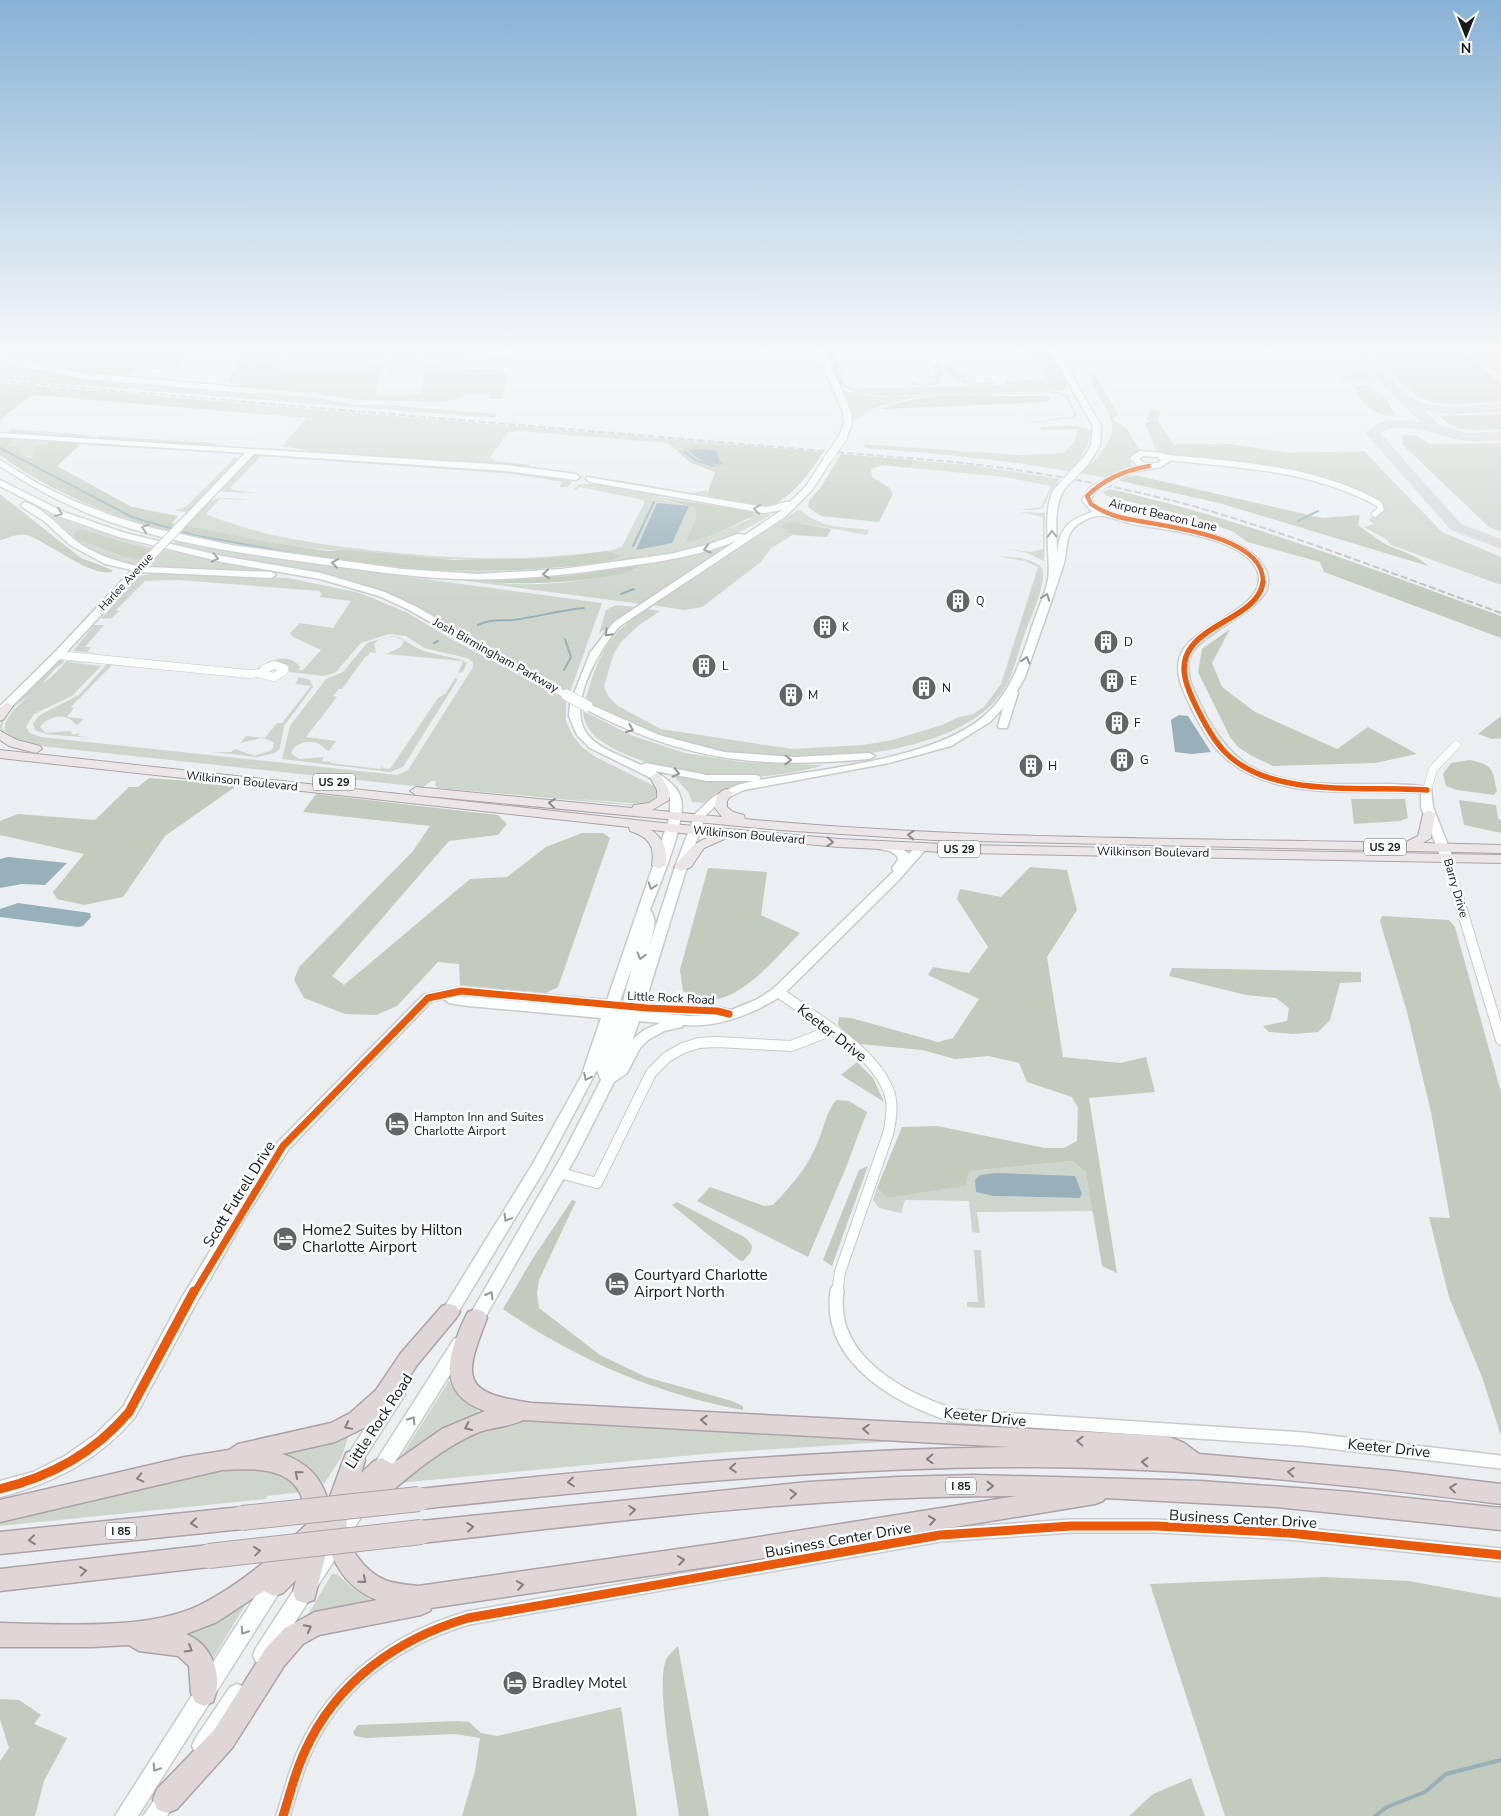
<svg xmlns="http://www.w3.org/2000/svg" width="1501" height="1816" font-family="'Nunito Sans',sans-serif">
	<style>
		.green { fill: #ced5cd; fill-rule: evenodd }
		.forest { fill: #c2cbbe }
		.water { fill: #98b0b9 }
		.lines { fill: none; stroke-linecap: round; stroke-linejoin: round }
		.stream-far1 { stroke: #98b0b9; stroke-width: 2 }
		.stream { stroke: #98b0b9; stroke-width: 4 }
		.taxiway { fill: #d6d8da; fill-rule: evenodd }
		.runway { fill: #d6d8da; fill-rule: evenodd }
		.street-far3-casing { stroke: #c8cacc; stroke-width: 8 }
		.street-far2-casing { stroke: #c8cacc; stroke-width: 9 }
		.street-far1-casing { stroke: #c8cacc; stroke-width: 12 }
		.street-casing { stroke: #c8cacc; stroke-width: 16 }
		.secondary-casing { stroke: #c8cacc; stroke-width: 3 }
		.primary-casing { stroke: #aba3a7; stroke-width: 2 }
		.highway-casing { stroke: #aba3a7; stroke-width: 3 }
		.street-far3 { stroke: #fcfdfd; stroke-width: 5.5 }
		.street-far2 { stroke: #fcfdfd; stroke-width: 8 }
		.street-far1 { stroke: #fcfdfd; stroke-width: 10 }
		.street { stroke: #fcfdfd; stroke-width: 13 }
		.secondary { fill: #fcfdfd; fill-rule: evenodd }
		.primary { fill: #eae6e7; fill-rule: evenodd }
		.highway { fill: #dfd6d8; fill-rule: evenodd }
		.rail { stroke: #c0c0c1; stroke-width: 2; stroke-dasharray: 7 3; stroke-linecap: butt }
		.secondary-bridge-far1-casing { stroke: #c8cacc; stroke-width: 10; stroke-linecap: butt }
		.secondary-bridge-casing { stroke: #c8cacc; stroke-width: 12; stroke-linecap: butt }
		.highway-bridge-casing { stroke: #aba3a7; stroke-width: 26; stroke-linecap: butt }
		.secondary-bridge-far1 { stroke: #fcfdfd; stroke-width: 8 }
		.secondary-bridge { stroke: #fcfdfd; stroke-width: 11 }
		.highway-bridge { stroke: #dfd6d8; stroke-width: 24 }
		.cycleway-far3-casing { stroke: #f9fbff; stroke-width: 6 }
		.cycleway-far2-casing { stroke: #f9fbff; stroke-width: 8 }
		.cycleway-far1-casing { stroke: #f9fbff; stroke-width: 10 }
		.cycleway-casing { stroke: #f9fbff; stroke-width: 12 }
		.cycleway-far3 { stroke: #e8590c; stroke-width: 4.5 }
		.cycleway-far2 { stroke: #e8590c; stroke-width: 5.5 }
		.cycleway-far1 { stroke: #e8590c; stroke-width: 7 }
		.cycleway { stroke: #e8590c; stroke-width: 9 }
		.oneway { stroke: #959798 }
		.oneway2 { stroke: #8c8a8c }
		.oneway3 { stroke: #858183 }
		.labels { text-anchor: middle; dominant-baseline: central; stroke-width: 5; stroke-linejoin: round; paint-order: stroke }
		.far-street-label { font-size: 11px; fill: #181a1c; stroke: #f9fbff }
		.far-poi-label { font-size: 11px; fill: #181a1c; stroke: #f9fbff; text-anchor: start }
		.shield { fill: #f9fbff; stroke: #5c5e60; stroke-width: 1 }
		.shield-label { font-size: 11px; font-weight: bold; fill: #181a1c }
		.street-label { font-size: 12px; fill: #181a1c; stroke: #f9fbff }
		.poi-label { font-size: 12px; fill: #181a1c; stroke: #f9fbff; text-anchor: start }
		.near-street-label { font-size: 15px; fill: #181a1c; stroke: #f9fbff }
		.near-poi-label { font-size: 15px; fill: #181a1c; stroke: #f9fbff; text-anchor: start }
	</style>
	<rect width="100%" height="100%" fill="#eceff2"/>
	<g class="green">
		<polygon points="0,347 190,347 177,366 178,368 139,370 124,377 72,373 28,361 0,357"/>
		<path d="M 246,347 L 272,347 C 266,362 255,359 240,359 Z"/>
		<polygon points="294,347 389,347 386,356 366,362 304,364 294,363 287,359"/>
		<polygon points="425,347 479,347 477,354 457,359 437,359 424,355"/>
		<polygon points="824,347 833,347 844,384 857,389 999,385 1006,384 1006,381 1046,379 1036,359 1032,359 1035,357 1031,356 1034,356 1030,347 1042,347 1050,354 1067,385 1064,390 1055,391 880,396 856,393 841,386"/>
		<path d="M 1367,347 L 1460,347 L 1501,384 L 1501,401 C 1481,402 1441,408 1424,399 C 1402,388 1384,364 1367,347 Z"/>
		<polygon points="0,360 84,378 310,397 359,405 387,405 498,414 494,418 0,379"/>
		<polygon points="238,363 265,363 280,369 295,371 381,369 375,395 420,394 425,370 502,369 501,372 507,372 503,399 489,399 490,394 469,394 452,400 432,402 357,400 311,393 128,379 132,377 239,387 243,383 228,381"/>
		<path d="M 952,363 L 959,375 L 988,377 L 972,376 L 964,379 C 974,389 987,379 997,382 C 977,391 952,384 945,364 Z"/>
		<polygon points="932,364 940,364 944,374 940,379 940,384 923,386 909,384 912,382 925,385 934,382 934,379 925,377 908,378 936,376"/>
		<path d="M 1093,373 L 1118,414 L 1113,419 L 1128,430 L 1139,450 L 1131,457 L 1131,465 L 1111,476 L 1116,480 C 1033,463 951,454 866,448 L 862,444 L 1018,455 L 1064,453 L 1075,441 L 1078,429 L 1042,430 L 1041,427 C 1054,427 1082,422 1091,432 L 1087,447 L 1079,461 L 1091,464 C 1126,427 1112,420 1090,381 L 1094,381 L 1089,374 Z"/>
		<path d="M 1367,385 L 1387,400 L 1395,415 C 1377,418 1358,403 1355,386 Z"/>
		<polygon points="843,391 877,397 1057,392 1068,396 1077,415 1072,418 1012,425 1073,416 1074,413 1065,397 1057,393 916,397 877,407 853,421 851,408"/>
		<polygon points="227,402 742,445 693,444 677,451 668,443 520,431 508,432 490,458 496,461 531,465 529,468 334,455 282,446 307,418 223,411"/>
		<polygon points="1150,409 1161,411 1157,420 1174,445 1229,444 1290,453 1364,451 1442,532 1501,557 1501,585 1391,545 1386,539 1364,527 1374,524 1368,519 1383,513 1384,506 1377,500 1331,481 1290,469 1247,462 1176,458 1160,454 1156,450 1145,423 1150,421 1147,420"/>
		<path d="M 1501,414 L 1501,429 C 1480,429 1454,435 1440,416 Z"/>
		<polygon points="11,429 88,435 89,436 85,438 6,433"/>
		<polygon points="1402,435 1415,435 1431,445 1501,443 1501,532 1489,527 1407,449 1403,445"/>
		<polygon points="99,436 215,443 216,444 211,447 96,439"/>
		<path d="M 15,437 L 82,442 L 80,445 C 67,438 50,443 36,447 L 33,457 L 23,455 L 20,450 L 8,446 Z"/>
		<polygon points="91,442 243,453 243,454 88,445"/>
		<polygon points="254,454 502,468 562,477 572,482 568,487 559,487 562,482 513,474 261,456 230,488 234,490 257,493 226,492 218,490"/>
		<polygon points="235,457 238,460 189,512 174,511 187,506"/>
		<polygon points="913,460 978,466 1060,479 1050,492 1043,508 1034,510 1020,510 1041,507 1051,486 1004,477 911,468"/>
		<polygon points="611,479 693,493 707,490 707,495 715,499 624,485"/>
		<path d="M 580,484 L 599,484 L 770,515 C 725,545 676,553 623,561 C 579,567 535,573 491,573 C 437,574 383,567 329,559 C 275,551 221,543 168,531 L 170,529 C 232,543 294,553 357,561 C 444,572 536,579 622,557 L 619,554 L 602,552 L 551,558 L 484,560 L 409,558 L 289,546 L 185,526 C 214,498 205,495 250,500 L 220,499 L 206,514 C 257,535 306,542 361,549 C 430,557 497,562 566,555 C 583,554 607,554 622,546 L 644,504 L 644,500 L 579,487 L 576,490 L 573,489 ZM 657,496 L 745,510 L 750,519 L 715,534 L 686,540 L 696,519 L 695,508 L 663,500 Z"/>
		<path d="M 798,510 L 801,510 C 819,528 845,527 869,530 L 867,535 L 801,523 L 789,523 L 788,533 L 793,535 L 771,548 L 761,562 L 702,607 L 684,610 L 652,605 Z"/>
		<polygon points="1020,512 1045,513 1044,561 1025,552 998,548 1031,552 1043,549 1043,517"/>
		<polygon points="49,514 87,528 152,548 151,550 82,529 77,539 121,556 141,560 134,566 101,556 80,545 45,515"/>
		<polygon points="178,540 327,566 602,603 570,692 415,605 372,587 327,575 171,545"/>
		<path d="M 720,548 L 722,549 C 699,571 667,587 641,604 L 452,579 C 542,578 633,571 720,548 ZM 631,566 L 637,569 C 600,581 526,589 489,581 L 568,576 Z"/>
		<polygon points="163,550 289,573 153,567 151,560"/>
		<path d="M 996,556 C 1010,557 1032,557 1042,568 C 1048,582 1029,621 1024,636 C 1015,660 1013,682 995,701 C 940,762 782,767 707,750 C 673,743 612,722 585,701 C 599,655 605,636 647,609 L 660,611 L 638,626 L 621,642 L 614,653 L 604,686 L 608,696 L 618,706 L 661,729 L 792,749 L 863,745 L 892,740 L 942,725 L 959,717 L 973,714 L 984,707 L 1001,684 L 1038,567 L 1025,561 Z"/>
		<path d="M 159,572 L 288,578 L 360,593 L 408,613 L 451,639 L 566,700 L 566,721 L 573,736 L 581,746 L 594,756 L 658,788 L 657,801 L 642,804 L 566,798 L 638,805 L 654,803 L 636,806 L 438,788 L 435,786 L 436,781 L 431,781 L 423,787 L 49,747 L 19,743 L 17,740 L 423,784 L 25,741 L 14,738 L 5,731 C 0,710 56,679 66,661 L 95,663 L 97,663 L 67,662 L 101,666 L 72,696 L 34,714 L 26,727 L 30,733 L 41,737 L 397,775 L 408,770 L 473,667 L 473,662 L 467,658 L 424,648 L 406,636 L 389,634 L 361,643 L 335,673 L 323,676 L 289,672 L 289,666 L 277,663 L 257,669 C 267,661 288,651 300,667 L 299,670 L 303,670 L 321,650 L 293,637 L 290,633 L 300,623 L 333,628 L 351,601 L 319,597 L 322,594 L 319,591 L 178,580 L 145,581 L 116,610 L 119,611 L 112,618 L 101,619 L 139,576 Z"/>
		<polygon points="616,605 635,607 599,634 606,610"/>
		<polygon points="94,625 104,625 85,647 91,647 87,652 116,656 73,651"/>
		<path d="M 390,636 C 394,636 398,637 401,638 C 422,654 438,654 462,660 L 467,663 L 463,672 L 458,673 L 463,661 L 386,654 L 401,647 L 404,641 C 395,634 381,635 374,644 L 376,653 L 370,652 L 368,656 L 371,657 L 366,656 L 342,689 L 339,689 L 333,696 L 337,697 L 306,737 L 336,741 L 329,751 C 324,749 323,746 319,744 C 310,739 294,743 291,753 L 299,759 L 324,757 L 322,761 L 329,762 L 331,760 L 330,763 L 380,769 L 383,765 L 382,768 L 390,769 L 438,698 L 446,693 L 455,678 L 458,679 L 403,767 L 390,772 L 282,759 L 290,726 L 326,679 L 343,672 L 367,643 Z"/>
		<path d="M 61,660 L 64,661 L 62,664 C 53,669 47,679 40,687 C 27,699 5,708 2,728 L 6,734 L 3,734 L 0,727 C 2,715 49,669 61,660 Z"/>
		<path d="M 107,664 L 142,668 L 112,665 L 71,707 L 74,708 L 67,717 L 84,719 L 77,725 C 72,723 73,719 67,718 C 58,714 45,719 40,727 L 46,733 L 69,731 L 72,732 L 71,735 L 80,733 L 78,736 L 91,738 L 46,734 L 35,730 L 33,723 L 40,715 L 79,695 Z"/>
		<polygon points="299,677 310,680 313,687 284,726 280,748 275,753 257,757 213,752 231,752 235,749 255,756 272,750 274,743 269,740 261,738 240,743 246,736 265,738 277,723 282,723 311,686 295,684"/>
		<path d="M 583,711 L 633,736 L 685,753 L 742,762 L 823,765 C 798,774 744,780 718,777 C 683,773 583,755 583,711 Z"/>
		<polygon points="673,775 742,782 715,795 704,803 692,802 689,793"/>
		<path d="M 1073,1161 L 1086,1173 L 1093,1211 L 977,1212 L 980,1233 L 972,1232 L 969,1201 L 905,1200 L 901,1213 L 879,1208 L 873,1200 L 877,1188 L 888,1198 L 964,1186 L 968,1171 ZM 976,1192 L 1082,1194 L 1080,1198 L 993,1196 Z"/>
		<polygon points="974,1250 981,1250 985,1308 967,1307 967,1302 978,1302"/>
		<polygon points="449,1381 457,1395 477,1410 479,1415 404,1458 403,1454"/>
		<polygon points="535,1419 886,1438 884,1442 715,1453 398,1483 452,1441 503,1421"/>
		<path d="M 349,1434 L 342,1456 L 324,1484 C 312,1467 299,1458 279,1453 Z"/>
		<path d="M 232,1468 C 263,1470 281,1467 302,1492 L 267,1496 L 266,1499 L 0,1526 L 0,1517 Z"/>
		<polygon points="332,1574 337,1574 352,1588 371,1600 370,1605 307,1616"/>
		<polygon points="247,1602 214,1657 199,1641 180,1634"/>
	</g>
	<g class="forest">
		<polygon points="0,383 227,402 223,411 37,395 29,397 0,420"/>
		<path d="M 1008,396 L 1051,396 L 1048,402 L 882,409 C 920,392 967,397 1008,396 Z"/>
		<path d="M 0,437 L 15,437 L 9,446 L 17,447 C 22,452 25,460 33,457 L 36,447 C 50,442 64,439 79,443 L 80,445 L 57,466 L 132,507 L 178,516 L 172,523 L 274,543 L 327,551 L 346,550 L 454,560 L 551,558 L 606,551 L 624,556 C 600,565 574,566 549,568 C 424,579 292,556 170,529 L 168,531 C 108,515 50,492 0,455 Z"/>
		<path d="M 693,444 L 742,445 L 823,452 C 813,469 791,499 772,505 C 758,510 720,501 707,495 L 715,472 L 691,463 L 677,451 Z"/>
		<polygon points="841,454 913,460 911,468 883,465 871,469 872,477 890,488 893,494 879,522 821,516 808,507 809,501 821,487"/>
		<path d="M 1135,475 L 1322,518 L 1360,515 L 1358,525 C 1367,532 1377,539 1387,545 C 1402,552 1416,554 1428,566 L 1219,503 L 1116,480 Z"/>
		<path d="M 1109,489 C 1244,519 1372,569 1501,616 L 1501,638 L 1324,572 L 1320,562 L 1247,542 L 1234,532 L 1192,517 L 1107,496 L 1103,492 Z"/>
		<path d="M 0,494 L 81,558 L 110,569 L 113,570 L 111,572 C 91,577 46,541 27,535 C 19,533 8,538 0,540 Z"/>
		<polygon points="656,497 745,510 753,513 753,516 715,534 689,542 686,540 696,519 695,508"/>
		<polygon points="794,522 831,529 827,537 793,535 788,533 787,529 781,528 784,524"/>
		<polygon points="82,529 151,550 141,560 121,556 77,539 74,534 76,531"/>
		<path d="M 631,566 L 638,567 C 623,581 509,587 488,581 L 568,576 Z"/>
		<polygon points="1230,629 1212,663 1222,687 1255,712 1337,749 1368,727 1417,754 1375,763 1273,766 1252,756 1238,747 1230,737 1198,672 1202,649"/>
		<polygon points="1501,716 1501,738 1492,739 1478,734"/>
		<path d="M 1470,760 C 1494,765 1492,769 1497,791 L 1494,795 L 1457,790 L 1446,786 L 1443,774 L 1451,763 Z"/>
		<polygon points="149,778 230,784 235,787 165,836 123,897 84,905 57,899 53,892 84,854 0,835 0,821 18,814 95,820 129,787 138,787"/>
		<polygon points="316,794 498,815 507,824 498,835 449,841 332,976 344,985 470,879 507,877 546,847 582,833 603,833 610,838 558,987 546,993 460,985 459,964 438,962 397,1006 376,1015 345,1014 304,998 294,980 299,967 413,851 430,826 303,812"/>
		<polygon points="1351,799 1405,799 1408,818 1400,821 1354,824"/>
		<polygon points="1459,800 1496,805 1498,819 1501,820 1501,833 1464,825"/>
		<polygon points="1030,867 1067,870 1077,910 1047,957 1063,1057 1120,1063 1146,1057 1155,1092 1089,1098 1117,1273 1102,1266 1086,1173 1073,1161 969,1171 965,1186 888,1198 877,1188 902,1127 937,1126 1045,1148 1064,1148 1077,1141 1078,1108 1072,1097 1027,1082 1019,1063 988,1056 955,1059 922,1050 860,1044 838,1025 839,1017 851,1018 938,1042 953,1038 979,999 928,975 933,967 969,973 988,947 957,899 960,889 1001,897"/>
		<path d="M 708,868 L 767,872 L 761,915 L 800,933 C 776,957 739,1006 700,1000 C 695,999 688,994 683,991 L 680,970 Z"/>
		<polygon points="1382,916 1449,920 1455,927 1501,1092 1501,1436 1482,1377 1449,1297 1429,1217 1450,1218 1431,1112 1407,1012 1380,921"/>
		<polygon points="1172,968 1361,972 1361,982 1340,983 1330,1020 1318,1032 1293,1034 1269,1032 1263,1026 1287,1021 1289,1008 1276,998 1246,995 1169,976"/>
		<polygon points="857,1062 873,1078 884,1102 841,1075"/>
		<path d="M 836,1100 L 849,1101 L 867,1112 L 845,1170 L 808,1257 L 697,1201 L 710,1187 L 765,1206 L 773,1205 C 792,1185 809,1166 819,1139 C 825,1124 826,1113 836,1100 Z"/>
		<polygon points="868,1166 832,1266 823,1260 859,1170"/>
		<path d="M 572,1200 L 576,1201 L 539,1280 L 537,1294 L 539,1308 L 600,1355 L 646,1377 L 732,1401 L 743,1406 L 743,1410 C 657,1394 575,1359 503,1309 L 533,1258 Z"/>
		<polygon points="677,1202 746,1238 752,1246 751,1252 743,1261 739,1260 672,1205"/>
		<polygon points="1324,1577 1409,1581 1501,1598 1501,1816 1225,1816 1150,1584"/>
		<path d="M 678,1646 L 709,1816 L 679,1816 C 675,1784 655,1686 666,1660 C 668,1655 674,1650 678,1646 Z"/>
		<polygon points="0,1699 19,1700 41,1715 34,1724 67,1738 44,1781 35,1816 0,1816 0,1761 9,1748 0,1719"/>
		<polygon points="621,1707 637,1816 462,1816 475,1771 480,1738 455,1734 366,1738 355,1736 353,1732 358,1725 457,1721 469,1722 481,1733 497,1736"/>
		<polygon points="1191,1778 1205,1816 1129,1816 1153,1794"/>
	</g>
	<g class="water">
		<path d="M 698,449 L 717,451 L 718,458 L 724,464 C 713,467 695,459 689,450 Z"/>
		<polygon points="657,503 689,506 672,543 636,550"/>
		<polygon points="1179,715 1188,716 1211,752 1192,754 1175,752 1171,720"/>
		<polygon points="8,857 67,863 45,885 22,884 0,888 0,859"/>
		<polygon points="18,903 90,913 91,917 83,926 78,927 0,917 0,909"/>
		<polygon points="996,1173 1075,1176 1082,1194 1080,1198 993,1196 976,1192 975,1180 980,1175"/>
	</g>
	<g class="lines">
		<g class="stream-far1">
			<polyline points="49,351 74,347"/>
			<polyline points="0,448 132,517 193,535 297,554"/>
			<polyline points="685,452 695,460 714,466"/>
			<polyline points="1298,521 1318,511"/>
			<polyline points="633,546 654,502"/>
			<polyline points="621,594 634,589"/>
			<path d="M 478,625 C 490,619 500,621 513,620 C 537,617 560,610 584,608"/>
			<polyline points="434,643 438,641"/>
			<polyline points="564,670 571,657 565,639"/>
		</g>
		<polyline class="stream" points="1375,1816 1387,1807 1425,1792 1446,1774 1501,1760"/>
		<g class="taxiway">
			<path d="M 274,347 L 286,347 L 283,360 C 299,369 367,366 386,360 C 396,357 402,346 412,348 L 414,359 L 419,361 L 523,359 L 529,363 L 523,367 L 417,369 L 403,362 C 371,376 317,377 284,370 C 279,369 274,365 270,364 C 259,362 240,370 233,361 L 239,357 L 270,356 Z"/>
			<path d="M 1313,347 L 1340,347 C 1334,353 1318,353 1313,347 Z"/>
			<path d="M 1348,347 L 1361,347 C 1374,360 1399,390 1413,398 C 1438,412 1474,405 1501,404 L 1501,412 L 1453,414 L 1425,411 L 1440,426 L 1467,433 L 1501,432 L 1501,440 C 1490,440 1477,443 1465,441 C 1443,437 1401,419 1380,433 L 1461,524 L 1501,539 L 1501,549 L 1451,530 L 1368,436 L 1366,433 C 1378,417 1402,420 1420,422 L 1376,377 L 1368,380 L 1342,380 L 1341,377 L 1342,374 L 1369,371 Z"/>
		</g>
		<g class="runway">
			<polygon points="393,347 425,347 419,369 415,376 403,379 391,376 387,369"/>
			<polygon points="1466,347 1501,347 1501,373 1489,370"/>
		</g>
		<defs>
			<g id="street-far3">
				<polyline points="0,359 85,376 255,391"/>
				<path d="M 1164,457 C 1238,465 1313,467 1379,504 L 1381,509 L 1375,514"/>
			</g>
			<g id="street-far2">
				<polyline points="58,655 249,674 261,673"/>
				<polygon points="274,665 284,668 284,671 274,677 262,674 264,669"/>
				<polyline points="1427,790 1433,769 1456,745"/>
				<polyline points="1447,858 1457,891"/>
			</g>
			<g id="street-far1">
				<polyline points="1456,890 1501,1040"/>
				<path d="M 778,992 C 813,1017 874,1050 889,1092 C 894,1105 891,1121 888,1134 L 840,1272 L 837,1293"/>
				<polyline points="560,1173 597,1183 651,1073 667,1057 683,1048 699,1043 716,1042 791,1046 830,1031"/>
			</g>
			<g id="street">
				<path d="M 837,1291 C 827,1360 901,1399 955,1416 L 1303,1439 L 1501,1462"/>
				<path d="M 283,1816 C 290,1794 295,1772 305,1751 C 336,1682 397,1639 468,1618 L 940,1535 L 1071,1526 L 1156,1526 L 1289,1533 L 1501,1555"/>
			</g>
			<g id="secondary">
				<polygon points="815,347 823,347 851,412 852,424 846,439 839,437 844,424 843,412"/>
				<polygon points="1048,347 1056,347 1101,426 1100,446 1088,464 1081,462 1091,446 1093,426"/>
				<polygon points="0,433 506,465 576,474 580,477 576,480 506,471 254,454 184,527 181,528 177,525 178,523 245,453 0,437"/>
				<path d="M 1139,451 L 1163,453 L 1170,461 L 1161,467 L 1133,472 L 1119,479 L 1113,479 L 1113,475 L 1127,468 L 1138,466 L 1130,458 ZM 1143,456 L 1158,457 L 1161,461 C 1153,465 1145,465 1139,459 Z"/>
				<path d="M 825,457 L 832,459 L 812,490 L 786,516 L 620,626 C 600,648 568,702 585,731 C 596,749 623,756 641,765 L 646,763 L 707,775 L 755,775 L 759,776 L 761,778 L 759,780 C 823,769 933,759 983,717 C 1014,691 1022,655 1035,618 C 1039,606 1046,592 1048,579 C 1052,557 1037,492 1063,482 L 1067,485 C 1052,505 1057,529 1057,553 C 1061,526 1067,521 1092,512 L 1082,500 L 1089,489 L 1092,488 L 1096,491 L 1090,500 C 1110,530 1219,517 1258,559 C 1301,606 1197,625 1189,660 C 1185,677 1196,695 1203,710 C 1214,732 1227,751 1248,765 C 1289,789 1344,784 1390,784 C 1403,785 1418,784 1431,788 L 1433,807 L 1453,858 L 1447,862 L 1441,858 L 1421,807 L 1421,793 C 1357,788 1272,804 1221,754 C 1208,741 1199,723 1191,707 C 1182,689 1172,669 1183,650 C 1198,624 1272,606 1257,570 C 1242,536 1164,530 1132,524 C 1124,522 1104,514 1097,516 C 1089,517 1078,523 1073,529 C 1065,538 1067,553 1064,563 C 1052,601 1038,639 1025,677 L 1017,691 L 1018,693 L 1007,728 L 999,728 L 998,726 L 1003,708 L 990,722 L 951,746 L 889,763 L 744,790 L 721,801 L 706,815 L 687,867 L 645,1003 L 717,1007 L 731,1010 L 756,1000 L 773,989 L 894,871 L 892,868 L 898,860 L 897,856 L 890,851 L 879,849 L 877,846 L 879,843 L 898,845 L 909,854 L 917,845 L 921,844 L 927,848 L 897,882 L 783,995 C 753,1014 719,1028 683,1025 L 682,1027 L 664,1031 L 648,1040 L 640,1048 L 627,1073 L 614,1082 L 577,1155 L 478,1330 L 472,1332 L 466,1330 L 464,1325 L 563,1154 L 601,1080 L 597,1070 L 543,1172 L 451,1324 L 445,1326 L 439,1324 L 437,1319 L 532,1165 L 581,1077 L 601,1018 L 468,1006 L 449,1003 L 444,999 L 432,1001 L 288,1150 L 243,1221 L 193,1309 L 135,1417 C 99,1460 54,1483 0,1497 L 0,1481 L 33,1472 L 65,1456 L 96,1434 L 123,1407 L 181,1299 L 233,1213 L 278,1142 L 423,995 L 461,987 L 607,1000 L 670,816 L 670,798 L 662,786 L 647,776 L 590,748 L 577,735 L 569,716 L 570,704 L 590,653 L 614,622 L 736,541 C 699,556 659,562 621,567 C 567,575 512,581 457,579 C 404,577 351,568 298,561 C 233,552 166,542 105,520 C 67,506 33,488 0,466 L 0,460 L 37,483 L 74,501 L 113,516 L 152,528 L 231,545 L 402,569 L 478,574 L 562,569 L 670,554 L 710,544 L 738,534 L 745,535 L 782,510 L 764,513 L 590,482 L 586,479 L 587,477 L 764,507 C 773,507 783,501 790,502 L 806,486 ZM 655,771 L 707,781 L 753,781 L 737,785 L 713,797 L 695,814 L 675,867 L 649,947 C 652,935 659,921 650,910 C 659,886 687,821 681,799 C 678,786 665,778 655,771 ZM 632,967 L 623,1001 L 620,1001 ZM 461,995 L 604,1009 L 458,996 ZM 642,1012 L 647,1012 L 717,1015 L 688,1016 ZM 639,1021 L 660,1023 L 644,1030 L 633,1039 Z"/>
				<polygon points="0,480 64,512 125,533 222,556 321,573 385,592 415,606 572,695 567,698 563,697 409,610 379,596 320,579 222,562 119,537 58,516 0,486"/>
				<path d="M 25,502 C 45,509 59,527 75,540 C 93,554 115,561 137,566 L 151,553 L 156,556 L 146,567 L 271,572 L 276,575 L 271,578 L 141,572 L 62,657 L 4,714 L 0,715 L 0,706 L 54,653 L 132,570 L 105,564 L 70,545 L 44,521 L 22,507 L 21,505 Z"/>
				<path d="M 587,703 L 659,735 L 724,752 L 794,757 L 869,753 L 875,756 L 869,759 C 757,769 684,761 583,708 L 582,706 Z"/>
				<polygon points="460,1337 466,1339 468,1344 466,1349 383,1481 377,1483 371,1481 368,1475 371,1469 454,1339"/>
				<polygon points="396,1387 402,1389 405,1394 402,1399 356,1471 350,1474 344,1471 341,1466 344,1461 390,1389"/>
				<polygon points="359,1497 365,1499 368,1505 365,1511 270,1662 263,1664 256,1662 253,1655 256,1648 353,1499"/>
				<polygon points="277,1570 284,1573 286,1579 284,1585 138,1816 115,1816 270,1573"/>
				<polygon points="237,1684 244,1687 247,1694 244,1701 209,1753 202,1756 195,1753 192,1746 195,1739 230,1687"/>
				<polygon points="169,1786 176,1789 179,1796 167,1816 143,1816 162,1789"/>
			</g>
			<g id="primary">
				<polygon points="7,702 13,706 4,719 0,721 0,708"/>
				<polygon points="0,731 17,740 40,746 42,749 36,753 9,746 0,740"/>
				<path d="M 0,750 L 672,824 L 839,839 L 965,845 L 1501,855 L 1501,863 L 965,853 L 839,847 L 729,837 L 704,848 L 691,867 L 681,871 L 674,867 C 688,851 692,843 712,836 L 651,830 C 664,838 667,850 666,865 L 659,869 L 652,865 C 655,846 649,837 630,831 L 629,827 L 0,758 Z"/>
				<path d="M 656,773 L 660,774 L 669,790 L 669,800 L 652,810 L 722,817 L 715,808 C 715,799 718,791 727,789 L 733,793 L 727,801 L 727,807 L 733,812 L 744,815 L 745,819 C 963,840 1184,838 1404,843 L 1418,836 L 1423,814 L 1429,810 L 1435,814 L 1431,838 L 1423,843 L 1501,845 L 1501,853 L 934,840 L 779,830 L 416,795 L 410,791 L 416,787 L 632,808 L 634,805 L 649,803 L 657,798 L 657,790 L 650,777 Z"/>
			</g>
			<g id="highway">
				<path d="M 449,1304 L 456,1306 L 460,1312 L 456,1318 L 417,1365 L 392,1404 L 366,1427 L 335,1442 L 282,1454 C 306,1462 322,1477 328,1502 L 346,1453 L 354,1450 L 362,1453 L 365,1460 L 361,1473 L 374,1461 L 382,1458 L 392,1464 L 442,1429 L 485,1411 C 433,1393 449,1350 468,1312 L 476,1309 L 484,1312 L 487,1318 C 463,1379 461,1393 532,1403 L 1167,1436 L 1184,1443 L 1199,1454 L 1393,1471 L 1501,1484 L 1501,1504 C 1348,1484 1183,1467 1028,1467 C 824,1467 621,1488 419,1509 L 411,1506 L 407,1499 L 411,1492 L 419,1489 C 615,1468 812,1450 1009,1447 L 523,1420 C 509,1427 493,1427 479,1432 C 436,1450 401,1484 366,1513 L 358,1516 L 351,1514 L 347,1518 C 343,1544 363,1571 387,1581 C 397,1584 408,1585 418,1586 L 721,1543 L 1017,1496 C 817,1495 619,1521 421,1543 L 413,1540 L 409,1532 L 413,1524 L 421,1521 L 808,1482 L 898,1477 L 974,1475 L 1200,1481 L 1351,1492 L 1501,1508 L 1501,1530 L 1276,1507 L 1105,1498 L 1103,1501 L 1095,1504 L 721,1565 L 431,1608 L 430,1611 L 421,1615 L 319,1635 L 303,1644 L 284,1666 L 232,1748 L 177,1809 L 167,1813 L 157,1809 L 153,1799 L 157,1789 L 214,1730 L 266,1648 L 285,1628 L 315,1612 L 377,1600 C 351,1590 338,1572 328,1546 L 314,1600 L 305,1603 L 296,1600 L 293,1592 L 296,1580 L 283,1593 L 274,1596 L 264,1591 L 217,1622 L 186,1634 C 212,1645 224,1675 213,1702 L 204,1706 L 195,1702 L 191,1693 L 189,1666 L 178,1656 L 139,1651 L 129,1645 L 91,1647 L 0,1647 L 0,1623 C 58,1624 147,1631 200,1605 C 240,1585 274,1555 306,1525 C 307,1469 268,1467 222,1470 L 0,1522 L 0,1500 L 185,1457 L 229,1450 L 238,1444 L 331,1423 L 350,1413 L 376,1390 L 401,1353 L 442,1306 Z"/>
				<polygon points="242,1507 250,1510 254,1518 250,1526 242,1529 0,1554 0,1532"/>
				<polygon points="209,1545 218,1548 221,1556 218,1564 209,1567 0,1591 0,1569"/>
			</g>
		</defs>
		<use href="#street-far3" class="street-far3-casing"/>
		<use href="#street-far2" class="street-far2-casing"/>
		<use href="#street-far1" class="street-far1-casing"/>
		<use href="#street" class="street-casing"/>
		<use href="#secondary" class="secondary-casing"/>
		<use href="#primary" class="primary-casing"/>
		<use href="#highway" class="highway-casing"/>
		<use href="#street-far3" class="street-far3"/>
		<use href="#street-far2" class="street-far2"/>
		<use href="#street-far1" class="street-far1"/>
		<use href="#street" class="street"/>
		<use href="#secondary" class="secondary"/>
		<use href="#primary" class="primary"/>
		<use href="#highway" class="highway"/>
		<path class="rail" d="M 0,381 L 954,462 C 1035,471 1114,485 1193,506 C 1297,536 1399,576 1501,613"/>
		<defs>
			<g id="secondary-bridge-far1">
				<polyline points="828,459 843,437"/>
				<polyline points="1063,485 1085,462"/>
				<polyline points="1092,491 1116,477"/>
				<polyline points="151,556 181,525"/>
			</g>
			<polyline id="secondary-bridge" points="567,695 587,706"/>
			<g id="highway-bridge">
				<polyline points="242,1518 419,1499"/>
				<polyline points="209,1556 421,1532"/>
			</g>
		</defs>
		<use href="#secondary-bridge-far1" class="secondary-bridge-far1-casing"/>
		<use href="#secondary-bridge" class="secondary-bridge-casing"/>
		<use href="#highway-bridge" class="highway-bridge-casing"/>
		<use href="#secondary-bridge-far1" class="secondary-bridge-far1"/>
		<use href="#secondary-bridge" class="secondary-bridge"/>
		<use href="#highway-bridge" class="highway-bridge"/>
		<defs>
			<path id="cycleway-far3" d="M 1149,466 C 1126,470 1104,479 1087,496 L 1091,504 C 1100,510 1108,514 1119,517 C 1153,526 1266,532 1263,583"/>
			<path id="cycleway-far2" d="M 1263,582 C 1259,613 1210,622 1192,646 C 1178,664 1185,683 1194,702 C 1202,719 1211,737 1224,751 C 1270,800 1365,785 1427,790"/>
			<polyline id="cycleway-far1" points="194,1293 283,1146 428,998 461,991 647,1008 717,1011 729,1014"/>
			<g id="cycleway">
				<path d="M 0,1489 C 52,1476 94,1453 129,1412 L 194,1291"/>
				<path d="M 283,1816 C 290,1794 295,1772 305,1751 C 336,1682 397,1639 468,1618 L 940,1535 L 1071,1526 L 1156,1526 L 1289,1533 L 1501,1555"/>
			</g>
		</defs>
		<use href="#cycleway-far3" class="cycleway-far3-casing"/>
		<use href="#cycleway-far2" class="cycleway-far2-casing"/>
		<use href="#cycleway-far1" class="cycleway-far1-casing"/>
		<use href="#cycleway" class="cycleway-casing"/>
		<use href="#cycleway-far3" class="cycleway-far3"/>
		<use href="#cycleway-far2" class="cycleway-far2"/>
		<use href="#cycleway-far1" class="cycleway-far1"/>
		<use href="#cycleway" class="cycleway"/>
	</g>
	<defs><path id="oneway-chevron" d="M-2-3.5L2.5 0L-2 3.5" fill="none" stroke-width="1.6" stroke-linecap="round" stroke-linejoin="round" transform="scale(1.25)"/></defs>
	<g class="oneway">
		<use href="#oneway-chevron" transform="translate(757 509) rotate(-172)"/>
		<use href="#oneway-chevron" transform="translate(59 513) rotate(23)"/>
		<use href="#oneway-chevron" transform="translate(145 528) rotate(-164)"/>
		<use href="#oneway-chevron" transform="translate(1052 534) rotate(-91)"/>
		<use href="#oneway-chevron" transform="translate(707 549) rotate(164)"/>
		<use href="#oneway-chevron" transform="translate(215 558) rotate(12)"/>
		<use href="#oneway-chevron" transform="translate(335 563) rotate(-172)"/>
		<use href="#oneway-chevron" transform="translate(546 574) rotate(175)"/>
		<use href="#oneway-chevron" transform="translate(1046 597) rotate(-71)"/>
		<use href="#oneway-chevron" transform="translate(608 633) rotate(133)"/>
		<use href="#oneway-chevron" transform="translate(1026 660) rotate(-73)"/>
		<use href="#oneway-chevron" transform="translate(630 729) rotate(24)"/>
		<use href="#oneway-chevron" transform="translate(788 760) rotate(1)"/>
		<use href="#oneway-chevron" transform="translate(676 773) rotate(12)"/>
		<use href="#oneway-chevron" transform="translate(652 886) rotate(108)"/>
		<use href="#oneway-chevron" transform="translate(641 956) rotate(105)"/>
		<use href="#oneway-chevron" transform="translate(587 1077) rotate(116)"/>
		<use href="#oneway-chevron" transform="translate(507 1218) rotate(121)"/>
		<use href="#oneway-chevron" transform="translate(490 1295) rotate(-60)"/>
		<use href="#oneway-chevron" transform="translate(412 1420) rotate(-58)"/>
		<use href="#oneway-chevron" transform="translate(244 1631) rotate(123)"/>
		<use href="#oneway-chevron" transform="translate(156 1768) rotate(123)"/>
	</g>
	<g class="oneway2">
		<use href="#oneway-chevron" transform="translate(552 803) rotate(-174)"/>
		<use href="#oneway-chevron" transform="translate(911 835) rotate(-177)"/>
		<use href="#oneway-chevron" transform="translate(830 842) rotate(4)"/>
	</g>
	<g class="oneway3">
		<use href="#oneway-chevron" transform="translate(704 1420) rotate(-177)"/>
		<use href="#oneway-chevron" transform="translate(348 1426) rotate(153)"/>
		<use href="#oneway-chevron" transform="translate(468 1427) rotate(155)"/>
		<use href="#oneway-chevron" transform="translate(866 1429) rotate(-177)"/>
		<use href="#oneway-chevron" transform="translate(1080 1441) rotate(-177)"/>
		<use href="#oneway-chevron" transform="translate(930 1459) rotate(178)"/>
		<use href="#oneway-chevron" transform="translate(1145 1462) rotate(-178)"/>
		<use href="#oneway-chevron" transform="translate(733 1468) rotate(176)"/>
		<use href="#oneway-chevron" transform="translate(1291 1472) rotate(-175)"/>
		<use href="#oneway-chevron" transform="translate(298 1474) rotate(-140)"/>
		<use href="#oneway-chevron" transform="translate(140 1478) rotate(167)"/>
		<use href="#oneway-chevron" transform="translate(571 1482) rotate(174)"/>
		<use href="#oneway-chevron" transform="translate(990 1486)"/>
		<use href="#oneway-chevron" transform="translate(1453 1488) rotate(-173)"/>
		<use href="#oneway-chevron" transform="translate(793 1494) rotate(-4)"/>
		<use href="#oneway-chevron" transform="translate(632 1510) rotate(-6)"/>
		<use href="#oneway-chevron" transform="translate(932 1520) rotate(-9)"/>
		<use href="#oneway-chevron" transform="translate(194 1523) rotate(174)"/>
		<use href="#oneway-chevron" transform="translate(470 1527) rotate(-6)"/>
		<use href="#oneway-chevron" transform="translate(32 1540) rotate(174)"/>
		<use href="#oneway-chevron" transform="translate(257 1551) rotate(-7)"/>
		<use href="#oneway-chevron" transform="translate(681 1560) rotate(-9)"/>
		<use href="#oneway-chevron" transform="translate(83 1571) rotate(-7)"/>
		<use href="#oneway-chevron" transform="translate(363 1580) rotate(40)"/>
		<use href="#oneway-chevron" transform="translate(520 1585) rotate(-9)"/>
		<use href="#oneway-chevron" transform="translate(308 1628) rotate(-28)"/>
		<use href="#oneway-chevron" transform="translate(189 1649) rotate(31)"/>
	</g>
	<linearGradient id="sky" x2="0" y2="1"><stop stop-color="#88b2d5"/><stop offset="0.58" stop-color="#f6f8f9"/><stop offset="1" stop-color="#f6f8f9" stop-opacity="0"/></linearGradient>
	<rect width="1501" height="601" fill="url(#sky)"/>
	<defs>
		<symbol id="building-disc" viewBox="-11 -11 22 22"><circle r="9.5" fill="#626567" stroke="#f9fbff"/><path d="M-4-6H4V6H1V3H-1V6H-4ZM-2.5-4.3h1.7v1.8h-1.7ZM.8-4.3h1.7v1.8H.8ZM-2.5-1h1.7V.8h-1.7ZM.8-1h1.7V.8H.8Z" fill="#fff"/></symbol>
		<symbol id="hotel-disc" viewBox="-11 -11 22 22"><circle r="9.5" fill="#626567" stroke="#f9fbff"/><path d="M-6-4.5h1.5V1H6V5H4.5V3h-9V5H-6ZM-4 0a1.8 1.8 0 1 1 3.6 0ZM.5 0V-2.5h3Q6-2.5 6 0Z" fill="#fff"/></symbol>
	</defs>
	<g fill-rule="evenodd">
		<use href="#building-disc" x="944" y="587" width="28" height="28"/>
		<use href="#building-disc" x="811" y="613" width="28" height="28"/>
		<use href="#building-disc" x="1092" y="628" width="28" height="28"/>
		<use href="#building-disc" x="690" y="652" width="28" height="28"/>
		<use href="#building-disc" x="1098" y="667" width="28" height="28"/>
		<use href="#building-disc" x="910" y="674" width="28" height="28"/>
		<use href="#building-disc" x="777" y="681" width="28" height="28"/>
		<use href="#building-disc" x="1103" y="709" width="28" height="28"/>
		<use href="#building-disc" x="1108" y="746" width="28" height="28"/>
		<use href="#building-disc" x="1017" y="752" width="28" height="28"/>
		<use href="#hotel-disc" x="383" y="1110" width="28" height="28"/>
		<use href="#hotel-disc" x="271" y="1225" width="28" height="28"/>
		<use href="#hotel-disc" x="603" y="1270" width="28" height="28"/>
		<use href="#hotel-disc" x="501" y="1669" width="28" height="28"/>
	</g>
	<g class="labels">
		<g class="far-street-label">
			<text transform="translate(126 582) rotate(-47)">Harlee Avenue</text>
		</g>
		<g class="far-poi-label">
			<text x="976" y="601">Q</text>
			<text x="842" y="627">K</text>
		</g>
		<g class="shield">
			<rect x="313" y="773.5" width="42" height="17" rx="4"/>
			<rect x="1364" y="838.5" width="42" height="17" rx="4"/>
			<rect x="938" y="840.5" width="42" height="17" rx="4"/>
			<rect x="946" y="1477.5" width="30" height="17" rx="4"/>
			<rect x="106" y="1522.5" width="30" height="17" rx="4"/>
		</g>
		<g class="shield-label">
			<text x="334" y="782">US 29</text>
			<text x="1385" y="847">US 29</text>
			<text x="959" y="849">US 29</text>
			<text x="961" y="1486">I 85</text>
			<text x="121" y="1531">I 85</text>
		</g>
		<g class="street-label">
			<text transform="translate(1163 515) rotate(13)">Airport Beacon Lane</text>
			<text transform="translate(496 655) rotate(29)">Josh Birmingham Parkway</text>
			<text transform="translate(242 781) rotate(6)">Wilkinson Boulevard</text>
			<text transform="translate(749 835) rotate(5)">Wilkinson Boulevard</text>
			<text transform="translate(1153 852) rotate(1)">Wilkinson Boulevard</text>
			<text transform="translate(1456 888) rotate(74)">Barry Drive</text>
			<text transform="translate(671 998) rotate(3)">Little Rock Road</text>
		</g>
		<g class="poi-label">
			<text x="1124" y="642">D</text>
			<text x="722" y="666">L</text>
			<text x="1130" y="681">E</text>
			<text x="942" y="688">N</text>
			<text x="808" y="695">M</text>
			<text x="1134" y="723">F</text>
			<text x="1140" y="760">G</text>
			<text x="1048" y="766">H</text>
			<text x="414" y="1117">Hampton Inn and Suites<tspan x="414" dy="14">Charlotte Airport</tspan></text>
		</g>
		<g class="near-street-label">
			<text transform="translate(832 1033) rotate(38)">Keeter Drive</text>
			<text transform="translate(239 1194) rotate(-58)">Scott Futrell Drive</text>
			<text transform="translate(985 1417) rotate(6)">Keeter Drive</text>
			<text transform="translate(379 1421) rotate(-57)">Little Rock Road</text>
			<text transform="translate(1389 1448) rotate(6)">Keeter Drive</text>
			<text transform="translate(1243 1519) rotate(3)">Business Center Drive</text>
			<text transform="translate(838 1540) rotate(-10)">Business Center Drive</text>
		</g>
		<g class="near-poi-label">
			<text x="302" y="1230">Home2 Suites by Hilton<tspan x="302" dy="17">Charlotte Airport</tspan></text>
			<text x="634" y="1275">Courtyard Charlotte<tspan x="634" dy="17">Airport North</tspan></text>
			<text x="532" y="1683">Bradley Motel</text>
		</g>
	</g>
	<g transform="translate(1466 35) rotate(180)" stroke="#f9fbff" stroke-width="4" paint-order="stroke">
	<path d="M0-4L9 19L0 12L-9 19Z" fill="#181a1c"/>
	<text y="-8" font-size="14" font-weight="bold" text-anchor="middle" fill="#181a1c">N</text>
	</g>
</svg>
